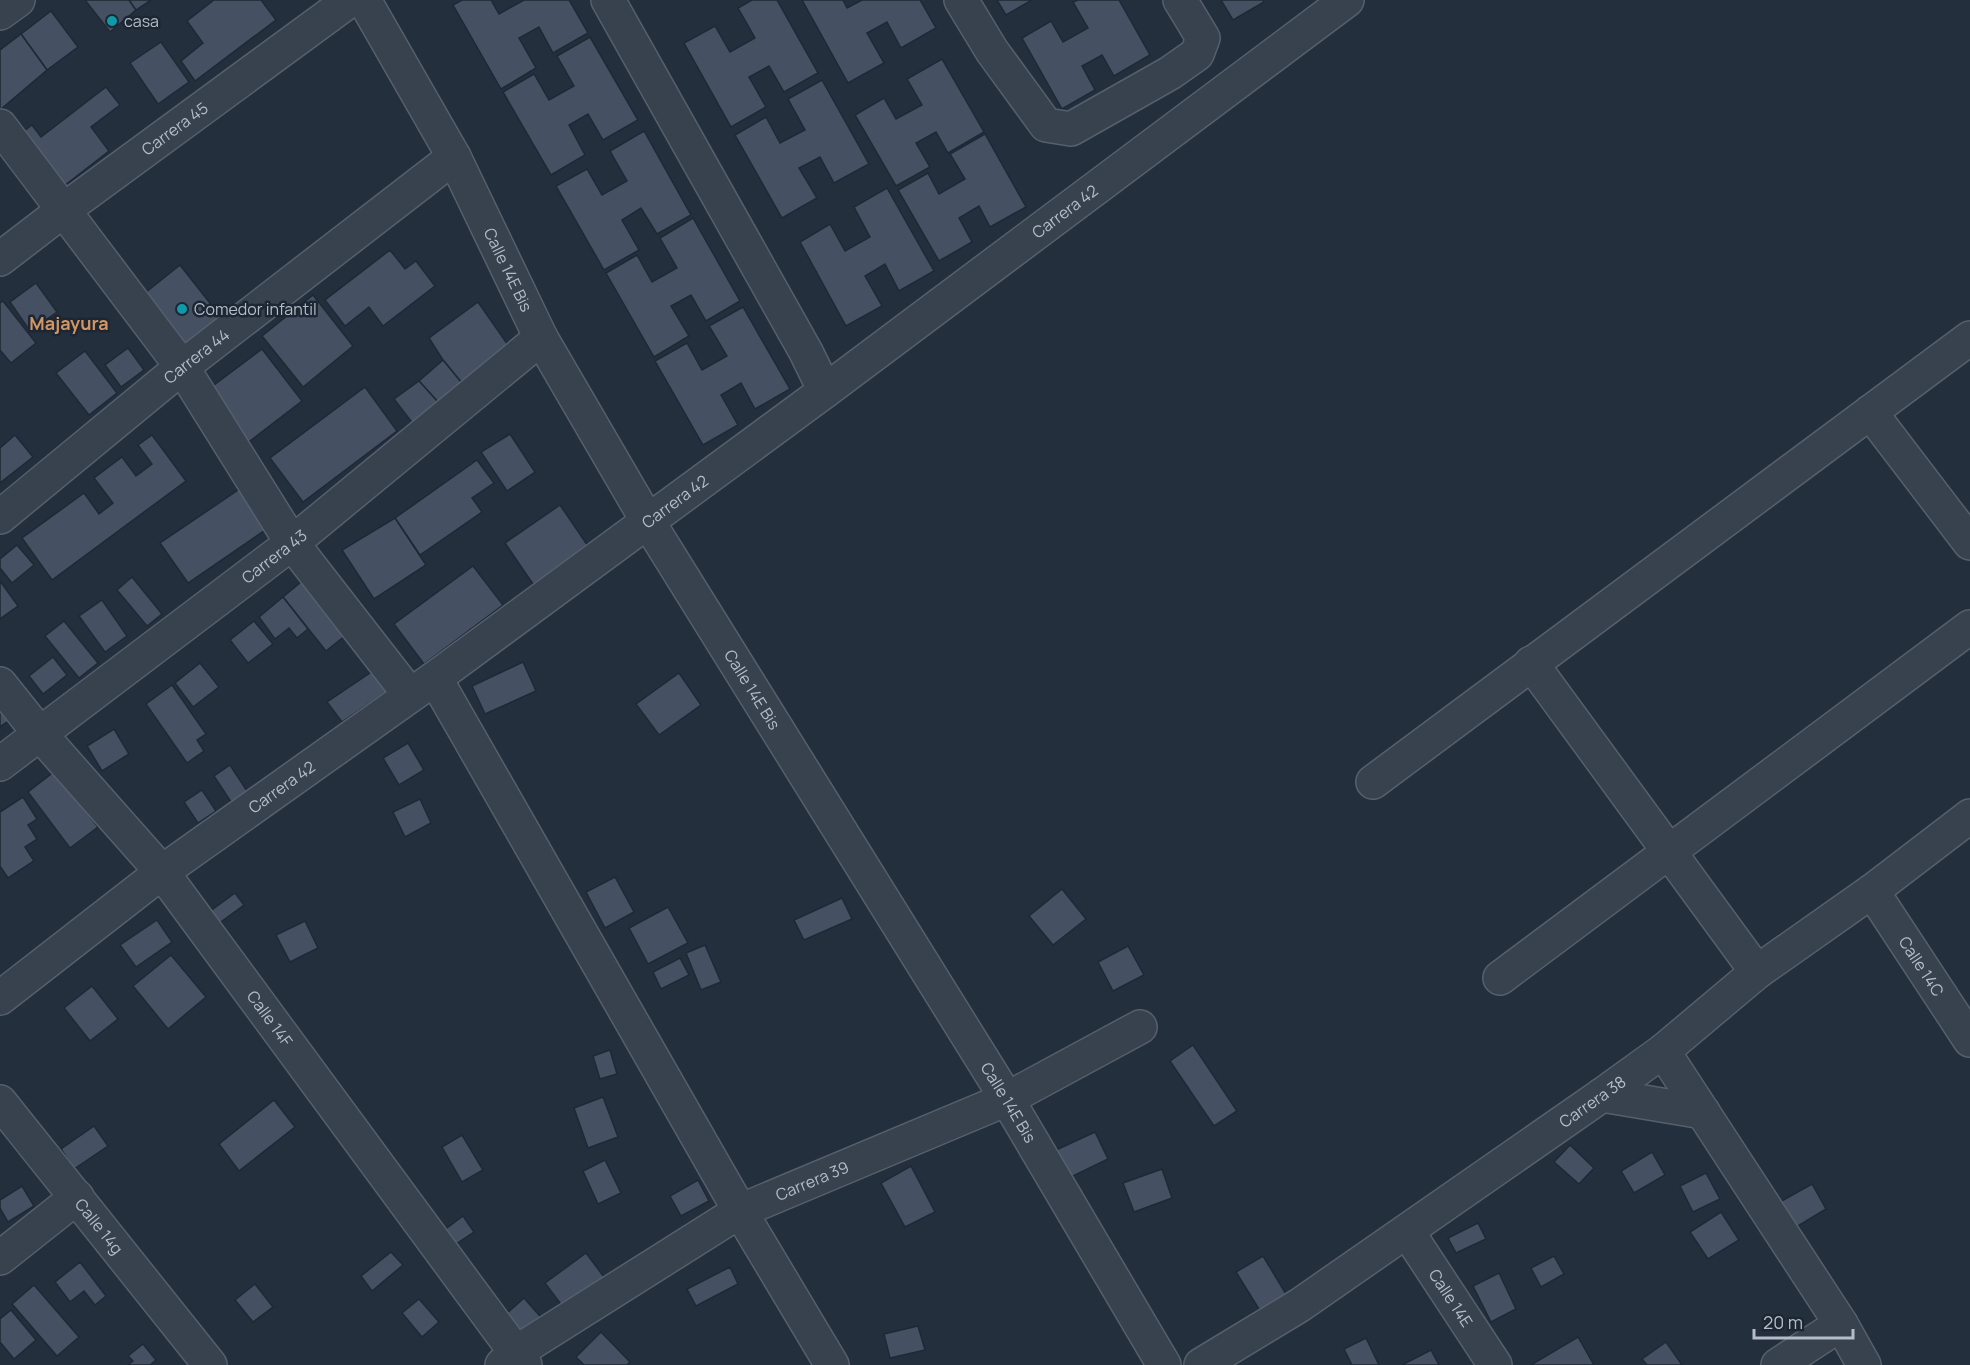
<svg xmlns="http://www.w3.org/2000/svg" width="1970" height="1365" font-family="Manrope,sans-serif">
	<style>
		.building { fill: #455162; stroke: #1f2835; stroke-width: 1.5 }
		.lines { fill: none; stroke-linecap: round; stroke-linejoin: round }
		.minor-casing { stroke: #565f6c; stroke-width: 36 }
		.minor { stroke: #38414e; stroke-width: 33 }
		.culture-dot { fill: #0f9aa8; stroke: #1d2633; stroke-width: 2 }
		.labels { text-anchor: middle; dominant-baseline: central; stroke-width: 5; stroke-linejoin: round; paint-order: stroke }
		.poi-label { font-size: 16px; fill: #b4bcc9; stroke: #1d2633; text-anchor: start }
		.street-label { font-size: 16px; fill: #b4bcc9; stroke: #1d2633 }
		.neighbourhood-label { font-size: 18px; font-weight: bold; fill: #d59563; stroke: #1d2633 }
	</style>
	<rect width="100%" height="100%" fill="#242f3e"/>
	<g class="building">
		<polygon points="85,0 129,0 136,10 110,32"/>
		<polygon points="129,0 151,0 136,10"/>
		<polygon points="214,0 261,0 276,20 195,81 181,61 203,43 187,21"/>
		<polygon points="462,0 491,0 499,14 524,0 569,0 588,33 553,53 539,27 519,38 536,68 501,89 453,5"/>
		<polygon points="752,0 777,0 818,73 784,92 769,66 749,77 766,107 731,127 684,43 715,26 730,52 755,38 738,8"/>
		<polygon points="802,0 843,0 847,8 862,0 920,0 936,28 901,48 887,22 867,33 884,63 848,83"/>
		<polygon points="997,0 1032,0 1006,15"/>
		<polygon points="1078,0 1119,0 1150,55 1114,76 1102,55 1082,66 1095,90 1062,109 1022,38 1051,21 1063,42 1088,28 1073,2"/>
		<polygon points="1221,0 1263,0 1264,2 1233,20"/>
		<polygon points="51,11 78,47 47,70 21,34"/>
		<polygon points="21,34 47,70 0,110 0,50"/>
		<polygon points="590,37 638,120 603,140 588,114 569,125 585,155 551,175 503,92 534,74 549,100 574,86 557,56"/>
		<polygon points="161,42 189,82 158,104 130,63"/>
		<polygon points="942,59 984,132 948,153 936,132 916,143 930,167 896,186 855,115 884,98 896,119 922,105 907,79"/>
		<polygon points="822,80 869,164 834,183 820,157 799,168 817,198 782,218 735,135 766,117 780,143 805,130 788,99"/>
		<polygon points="106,87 120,105 91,127 109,151 51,196 9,142 32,125 41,137"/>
		<polygon points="644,131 691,215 657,234 641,208 622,220 639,250 604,270 556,186 587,169 602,195 627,181 610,151"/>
		<polygon points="985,134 1026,207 990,227 979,206 959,218 972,242 939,261 898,190 928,173 939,194 965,179 950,154"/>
		<polygon points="887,188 934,271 899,291 885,264 865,276 882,306 846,326 800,242 830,224 845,251 870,237 854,207"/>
		<polygon points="693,218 740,301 706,321 691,295 671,306 689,336 654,357 606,273 637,255 652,282 677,268 660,238"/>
		<polygon points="390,250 405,269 416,261 435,286 383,326 369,307 345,326 325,300"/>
		<polygon points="180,265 224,321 185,353 140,297"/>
		<polygon points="36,283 57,312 30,331 10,302"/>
		<polygon points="313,295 353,346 303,387 262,336"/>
		<polygon points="3,301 36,343 11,363 0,350 0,303"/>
		<polygon points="478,302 508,345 461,382 443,360 429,338"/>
		<polygon points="743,307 790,389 755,409 741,383 721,395 738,425 703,445 655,361 687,343 702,370 727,356 709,326"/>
		<polygon points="128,348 144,370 121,387 105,365"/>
		<polygon points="262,349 302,401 246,444 206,391"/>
		<polygon points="85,351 117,393 89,415 56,373"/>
		<polygon points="443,360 461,382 438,402 419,381"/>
		<polygon points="419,381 438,402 414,425 394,399"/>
		<polygon points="365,387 397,431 303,502 270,458"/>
		<polygon points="510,434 535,472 507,491 481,452"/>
		<polygon points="15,435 33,457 0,483 0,448"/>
		<polygon points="152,435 186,481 52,580 22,538 84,493 99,514 113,503 94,478 122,457 136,476 152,464 138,445"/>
		<polygon points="477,460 494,483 472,498 482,512 420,555 395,518"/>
		<polygon points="244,486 271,526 188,583 160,543"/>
		<polygon points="560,505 590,549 535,587 505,543"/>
		<polygon points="395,518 426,565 374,599 342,550"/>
		<polygon points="17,545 34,565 12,583 0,568 0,559"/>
		<polygon points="473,566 503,605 424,664 394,624"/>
		<polygon points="132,577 162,614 147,626 117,590"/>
		<polygon points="307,577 351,631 326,651 283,597"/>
		<polygon points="0,581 18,606 0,619"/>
		<polygon points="283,597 308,629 297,638 289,628 275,639 259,617"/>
		<polygon points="102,600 127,636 105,652 79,616"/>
		<polygon points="64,621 98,663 79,678 45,636"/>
		<polygon points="254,621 273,644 248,663 230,640"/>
		<polygon points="53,657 67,675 43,694 29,676"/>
		<polygon points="523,662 536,691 485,714 472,686"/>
		<polygon points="200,663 219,687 193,707 175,683"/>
		<polygon points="376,669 390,689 342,722 327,702"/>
		<polygon points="679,673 701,705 659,735 636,704"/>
		<polygon points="172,685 206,734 197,740 204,751 187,763 146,704"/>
		<polygon points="0,699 14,717 0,727"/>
		<polygon points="114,729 129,754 102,771 87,746"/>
		<polygon points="408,743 424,770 399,785 383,758"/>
		<polygon points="230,765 247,791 231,802 214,776"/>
		<polygon points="55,771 98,827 70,848 28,792"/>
		<polygon points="202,790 216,811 198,823 184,802"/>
		<polygon points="23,797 37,819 28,825 37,839 25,847 34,861 8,878 0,866 0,812"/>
		<polygon points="420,799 431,823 405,837 393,812"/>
		<polygon points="615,877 634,912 605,928 586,892"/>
		<polygon points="1062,889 1086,919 1053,945 1029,916"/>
		<polygon points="235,893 244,905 218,924 209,912"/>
		<polygon points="842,898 852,919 804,940 794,920"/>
		<polygon points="668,907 688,943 648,964 629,928"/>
		<polygon points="157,920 172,942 136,967 120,945"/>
		<polygon points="305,921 318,948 290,962 276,935"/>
		<polygon points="705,945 721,982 701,990 686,953"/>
		<polygon points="1128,946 1144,975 1113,991 1098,962"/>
		<polygon points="171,955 206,997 168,1029 133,986"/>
		<polygon points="680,958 689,975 661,989 653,972"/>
		<polygon points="92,986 118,1019 90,1041 64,1008"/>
		<polygon points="1193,1045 1237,1111 1214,1126 1170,1061"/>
		<polygon points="610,1050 617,1074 600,1079 593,1056"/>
		<polygon points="603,1097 618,1137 588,1148 574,1108"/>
		<polygon points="274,1100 295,1127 239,1171 219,1144"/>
		<polygon points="94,1126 108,1146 74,1169 61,1149"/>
		<polygon points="1095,1132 1108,1159 1069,1178 1056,1150"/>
		<polygon points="462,1135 483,1170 462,1182 442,1147"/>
		<polygon points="1570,1145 1594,1168 1579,1184 1554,1162"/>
		<polygon points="1652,1152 1665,1175 1634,1193 1621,1171"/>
		<polygon points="605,1160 621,1193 598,1204 583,1171"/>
		<polygon points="911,1166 935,1212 905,1227 881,1183"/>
		<polygon points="1162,1169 1172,1198 1134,1212 1123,1183"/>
		<polygon points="1706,1173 1720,1199 1693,1212 1680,1186"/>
		<polygon points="698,1180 709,1201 681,1216 670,1196"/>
		<polygon points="1812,1184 1826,1209 1793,1229 1778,1203"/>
		<polygon points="22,1186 34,1206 8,1222 0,1208 0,1200"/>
		<polygon points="1721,1212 1739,1240 1708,1259 1690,1232"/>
		<polygon points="463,1216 474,1232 453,1246 443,1231"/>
		<polygon points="1478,1223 1486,1239 1456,1253 1448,1238"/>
		<polygon points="391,1252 403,1265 372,1291 361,1276"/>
		<polygon points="586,1253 607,1281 566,1311 545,1283"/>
		<polygon points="1263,1256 1289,1299 1262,1314 1236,1272"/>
		<polygon points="1554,1256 1564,1274 1541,1287 1531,1268"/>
		<polygon points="80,1262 106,1296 95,1305 84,1291 70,1302 55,1282"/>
		<polygon points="730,1267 738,1284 696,1306 687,1289"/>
		<polygon points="1499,1273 1516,1309 1491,1322 1473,1286"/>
		<polygon points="255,1284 273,1307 253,1322 235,1300"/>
		<polygon points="34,1285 79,1337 57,1356 12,1304"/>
		<polygon points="524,1298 546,1323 528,1338 506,1314"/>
		<polygon points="419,1299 439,1322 422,1337 402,1313"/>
		<polygon points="11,1310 36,1340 14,1359 0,1342 0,1319"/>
		<polygon points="918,1326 925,1350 890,1358 884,1334"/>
		<polygon points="601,1332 630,1362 627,1365 584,1365 576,1357"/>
		<polygon points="1578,1337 1594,1365 1531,1365"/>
		<polygon points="1366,1338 1379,1365 1352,1365 1344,1349"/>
		<polygon points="1666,1342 1682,1365 1647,1365 1642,1359"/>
		<polygon points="143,1344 156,1360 150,1365 128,1365 133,1361 128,1356"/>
		<polygon points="1431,1350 1439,1365 1402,1365"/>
	</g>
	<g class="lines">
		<defs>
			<g id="minor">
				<path id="s1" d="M 364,0 L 454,157 L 541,338 L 647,520 L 1007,1099 L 1164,1365"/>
				<polyline points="608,0 806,352 825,391"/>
				<polyline points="961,0 992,51 1046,125 1071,129 1170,73 1197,54 1203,38 1180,0"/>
				<polyline points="0,13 18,0"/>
				<polyline points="0,126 182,367 292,543 410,695"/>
				<path id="s2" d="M 0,259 L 65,209 L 350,0"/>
				<polyline points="1870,412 1970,543"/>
				<path id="s3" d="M 0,517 L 182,367 L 454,157"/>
				<polyline points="1531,663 1757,972"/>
				<polyline points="435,678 740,1211 832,1365"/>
				<path id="s4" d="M 0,684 L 40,734 L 162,872 L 525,1365"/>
				<path id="s5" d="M 0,764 L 292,543 L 541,338"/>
				<polyline points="1373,782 1970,338"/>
				<path id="s6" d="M 1872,891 L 1970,1040"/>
				<polyline points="1500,978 1970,627"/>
				<path id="s7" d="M 0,998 L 162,872 L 435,678 L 825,391 L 1347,0"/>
				<polyline points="1663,1051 1841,1324 1864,1365"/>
				<polyline points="1602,1095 1703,1112"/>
				<path id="s8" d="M 0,1102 L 210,1365"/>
				<path id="s9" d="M 1407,1231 L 1495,1365"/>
				<polyline points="0,1258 77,1197"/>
				<path id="s10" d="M 502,1365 L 515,1353 L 740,1211 L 1007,1099 L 1140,1027"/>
				<path id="s11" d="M 1201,1365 L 1300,1305 L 1602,1095 L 1663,1051 L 1757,972 L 1872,891 L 1970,816"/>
				<polyline points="1778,1365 1841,1324"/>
			</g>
		</defs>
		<use href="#minor" class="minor-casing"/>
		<use href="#minor" class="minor"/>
	</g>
	<g class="culture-dot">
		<circle cx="112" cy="21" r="6"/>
		<circle cx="182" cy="309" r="6"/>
	</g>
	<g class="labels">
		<g class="poi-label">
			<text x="124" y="21">casa</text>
			<text x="194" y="309">Comedor infantil</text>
		</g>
		<g class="street-label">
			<text stroke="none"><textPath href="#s2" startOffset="218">Carrera 45</textPath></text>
			<text stroke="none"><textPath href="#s7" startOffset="1324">Carrera 42</textPath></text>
			<text stroke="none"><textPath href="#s1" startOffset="306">Calle 14E Bis</textPath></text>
			<text stroke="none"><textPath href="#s3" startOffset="254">Carrera 44</textPath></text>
			<text stroke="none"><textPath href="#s7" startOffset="838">Carrera 42</textPath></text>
			<text stroke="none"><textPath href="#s5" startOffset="344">Carrera 43</textPath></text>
			<text stroke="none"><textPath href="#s1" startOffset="792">Calle 14E Bis</textPath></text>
			<text stroke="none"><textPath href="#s7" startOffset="352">Carrera 42</textPath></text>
			<text stroke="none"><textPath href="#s6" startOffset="90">Calle 14C</textPath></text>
			<text stroke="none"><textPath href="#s4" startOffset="430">Calle 14F</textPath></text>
			<text stroke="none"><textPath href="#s11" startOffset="472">Carrera 38</textPath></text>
			<text stroke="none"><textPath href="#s1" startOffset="1278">Calle 14E Bis</textPath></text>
			<text stroke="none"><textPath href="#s10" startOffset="362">Carrera 39</textPath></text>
			<text stroke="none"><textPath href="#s8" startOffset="159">Calle 14g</textPath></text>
			<text stroke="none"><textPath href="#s9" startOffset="80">Calle 14E</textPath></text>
		</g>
		<g class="neighbourhood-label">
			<text x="69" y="323">Majayura</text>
		</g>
	</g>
	<path d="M1754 1329v9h99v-9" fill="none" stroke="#b4bcc9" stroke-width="3"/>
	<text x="1763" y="1329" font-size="18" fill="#b4bcc9" stroke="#1d2633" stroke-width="4.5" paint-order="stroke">20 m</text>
</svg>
